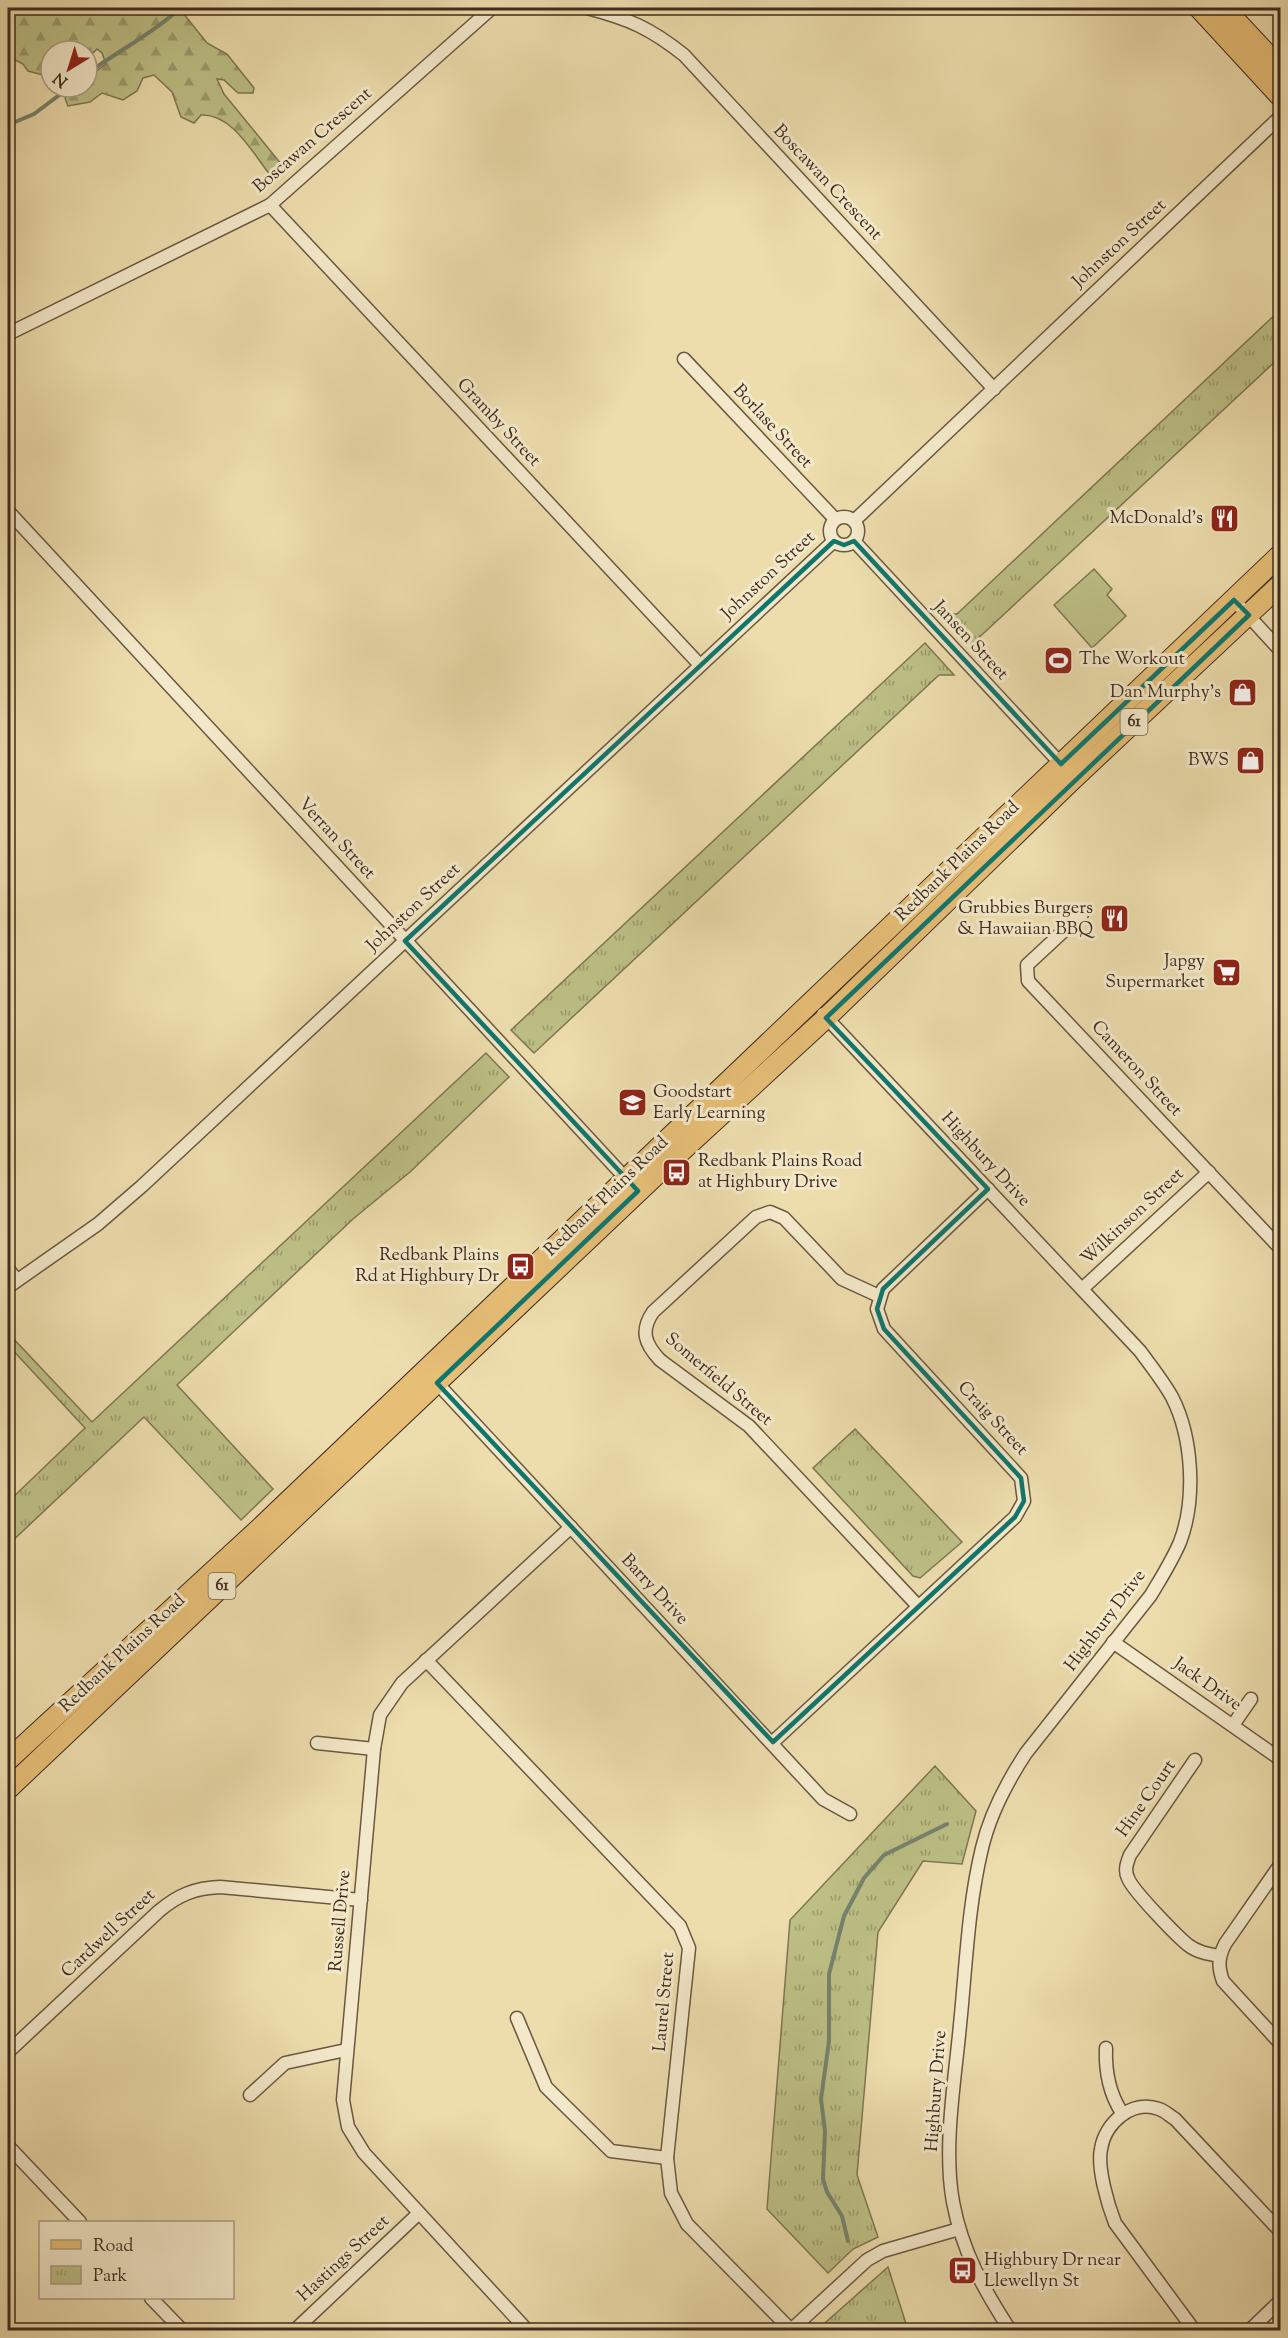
<svg xmlns="http://www.w3.org/2000/svg" width="1288" height="2338" font-family="'Sorts Mill Goudy',serif">
	<style>
		.forest { fill: url(#forest-firs); stroke: #7e7652; stroke-width: 1.5 }
		.park { fill: url(#park-tufts); stroke: #7e7652; stroke-width: 1.5 }
		.garden { fill: #bdc086; stroke: #7e7652; stroke-width: 1.5 }
		.lines { fill: none; stroke-linecap: round; stroke-linejoin: round }
		.stream { stroke: #75836e; stroke-width: 4 }
		.minor-casing { stroke: #6a5842; stroke-width: 15 }
		.primary-casing { stroke: #3e2b1e; stroke-width: 22 }
		.minor { stroke: #f3e9ca; stroke-width: 12 }
		.primary { stroke: #e6be76; stroke-width: 20 }
		.marked { fill: none; stroke: #0f766e; stroke-width: 4.5; stroke-linejoin: round }
		.labels { text-anchor: middle; dominant-baseline: central; stroke-width: 6; stroke-linejoin: round; paint-order: stroke }
		.shield { fill: #f3e9ca; stroke: #746452; stroke-width: 1.5 }
		.shield-label { font-size: 16px; font-weight: bold; fill: #3e2b1e }
		.street-label { font-size: 18px; fill: #3e2b1e; stroke: #f3e9ca }
		.poi-label { font-size: 18px; fill: #3e2b1e; stroke: #f3e9ca; text-anchor: end }
	</style>
	<defs>
		<pattern id="forest-firs" width="22" height="20" patternUnits="userSpaceOnUse" patternTransform="scale(1.5)"><rect width="22" height="20" fill="#bdc086"/><path d="M5 1l3.5 6h-7zM16 11l3.5 6h-7z" fill="#9b9c6d"/></pattern>
		<pattern id="park-tufts" width="24" height="20" patternUnits="userSpaceOnUse" patternTransform="scale(1.5)"><rect width="24" height="20" fill="#bdc086"/><path d="M3 7l-1-3M5 7V3M7 7l1-3M15 17l-1-3M17 17v-4M19 17l1-3" fill="none" stroke="#9b9c6d"/></pattern>
	</defs>
	<rect width="100%" height="100%" fill="#edddad"/>
	<filter id="stains"><feTurbulence type="fractalNoise" baseFrequency=".00333" numOctaves="4"/><feColorMatrix values="0 0 0 0 .2 0 0 0 0 .09 0 0 0 0 .02 0 0 0 .5 -.17"/></filter>
	<radialGradient id="worn" r=".72"><stop offset=".6" stop-color="#630" stop-opacity="0"/><stop offset="1" stop-color="#630" stop-opacity=".3"/></radialGradient>
	<path class="forest" d="M 8,8 L 113,8 L 115,13 L 131,12 L 136,8 L 179,8 L 207,43 L 227,54 L 254,88 L 253,93 L 238,93 L 224,80 L 217,79 L 224,94 L 282,165 L 282,172 L 271,176 C 253,154 232,113 201,115 L 194,123 L 181,117 L 172,92 L 154,75 L 143,78 L 137,91 L 123,100 L 102,93 L 90,102 L 68,106 L 65,98 L 72,88 L 87,87 L 87,78 L 106,64 L 102,53 L 97,49 L 87,59 L 87,51 L 51,51 L 51,77 L 28,71 L 23,64 L 8,56 Z"/>
	<g class="park">
		<polygon points="1280,310 1280,357 971,645 942,613 957,614"/>
		<polygon points="925,643 954,675 939,675 534,1053 511,1030"/>
		<polygon points="486,1053 509,1077 410,1172 353,1219 177,1385 273,1489 241,1520 144,1417 8,1545 8,1502 85,1428 8,1345 8,1333 92,1422"/>
		<polygon points="855,1429 962,1542 920,1578 913,1576 813,1468"/>
		<polygon points="935,1766 976,1811 962,1864 923,1861 878,1932 857,2175 878,2237 853,2249 828,2273 767,2209 790,1920"/>
		<polygon points="888,2267 908,2330 817,2330"/>
	</g>
	<polygon class="garden" points="1094,569 1112,589 1107,595 1126,616 1092,648 1054,605"/>
	<g class="lines">
		<g class="stream">
			<path d="M 87,74 C 116,52 149,36 177,11"/>
			<polyline points="8,125 34,114 70,87"/>
			<polyline points="848,2241 842,2216 827,2192 823,2179 825,2131 821,2099 829,2041 829,1974 844,1916 864,1878 884,1855 947,1824"/>
		</g>
		<defs>
			<g id="minor">
				<path d="M 587,8 C 629,19 650,28 684,55 L 994,389"/>
				<polyline points="270,205 700,665"/>
				<polyline points="8,334 270,205 492,8"/>
				<polyline points="684,359 835,519"/>
				<polyline points="8,511 630,1183"/>
				<circle cx="844" cy="531" r="14"/>
				<polyline points="854,521 1280,117"/>
				<polyline points="854,541 1061,764"/>
				<polyline points="1234,600 1280,650"/>
				<polyline points="1082,914 1027,965 1028,981 1280,1248"/>
				<path d="M 823,1014 L 1140,1351 C 1151,1366 1163,1381 1172,1397 C 1193,1438 1196,1500 1180,1542 C 1172,1561 1161,1578 1151,1595 L 1026,1753 C 1007,1782 990,1814 982,1848 C 968,1906 966,1966 960,2025 C 955,2080 943,2147 953,2202 C 962,2251 984,2290 1010,2330"/>
				<polyline points="8,1269 16,1279"/>
				<polyline points="8,1287 98,1224 142,1186 834,541"/>
				<polyline points="1082,1289 1209,1172"/>
				<path d="M 879,1296 L 842,1279 L 784,1218 L 770,1212 L 756,1217 L 653,1312 C 640,1331 645,1344 660,1360 L 749,1426 L 918,1606"/>
				<polyline points="437,1383 823,1799 850,1814"/>
				<polyline points="1113,1642 1280,1759"/>
				<polyline points="426,1660 680,1926 689,1948 667,2158 671,2193 687,2224 791,2330"/>
				<polyline points="1233,1725 1251,1699"/>
				<polyline points="773,1742 1015,1517 1024,1501 1021,1478 884,1329 877,1309 883,1289 988,1189"/>
				<polyline points="317,1743 374,1749"/>
				<path d="M 1195,1760 L 1130,1855 C 1127,1863 1124,1870 1128,1878 C 1132,1890 1177,1936 1188,1945 C 1197,1952 1208,1954 1219,1956"/>
				<path d="M 1280,1865 L 1225,1944 C 1218,1958 1218,1967 1223,1981 L 1280,2043"/>
				<polyline points="517,2018 546,2087 611,2151 667,2158"/>
				<path d="M 1106,2048 C 1105,2072 1109,2093 1122,2113"/>
				<path d="M 8,2052 L 159,1911 C 178,1895 195,1888 220,1887 L 361,1900"/>
				<polyline points="250,2095 285,2063 346,2050"/>
				<polyline points="8,2146 80,2222"/>
				<polyline points="151,2298 182,2330"/>
				<polyline points="295,2330 418,2214"/>
				<polyline points="527,2330 364,2153 348,2127 343,2100 374,1749 380,1715 402,1683 571,1527"/>
				<polyline points="791,2330 867,2260 883,2251 959,2229"/>
				<path d="M 1194,2330 L 1115,2223 C 1108,2205 1097,2168 1101,2149 C 1105,2123 1132,2099 1159,2109 C 1165,2111 1170,2116 1175,2119 L 1280,2231"/>
				<polyline points="1250,2330 1280,2301"/>
			</g>
			<g id="primary">
				<polyline points="1199,8 1280,96"/>
				<polyline points="1224,8 1280,68"/>
				<polyline points="8,1760 259,1529 1280,555"/>
				<polyline points="8,1789 675,1157 826,1018 1072,780 1280,585"/>
			</g>
		</defs>
		<use href="#minor" class="minor-casing"/>
		<use href="#primary" class="primary-casing"/>
		<use href="#minor" class="minor"/>
		<use href="#primary" class="primary"/>
	</g>
	<path class="marked" d="M 834,541 L 844,545 L 854,541 L 1061,764 L 1234,600 L 1249,615 L 826,1018 L 988,1189 L 883,1289 L 877,1309 L 884,1329 L 1021,1478 L 1024,1501 L 1015,1517 L 773,1742 L 437,1383 L 638,1191 L 405,941 Z"/>
	<defs>
		<symbol id="restaurant-square" viewBox="-11 -11 22 22"><rect x="-9" y="-9" width="18" height="18" rx="4" fill="#8f2418" stroke="#f3e9ca"/><path d="M-5-6h1v4h1v-4h1v4h1v-4h1v5L-1.5 .5V6h-2V.5L-5-1ZM5-6V6H3V1.5H1.5Q1.5-4 5-6Z" fill="#fff"/></symbol>
		<symbol id="stadium-square" viewBox="-11 -11 22 22"><rect x="-9" y="-9" width="18" height="18" rx="4" fill="#8f2418" stroke="#f3e9ca"/><path d="M0-5a6.5 5 0 1 0 0 10a6.5 5 0 1 0 0-10ZM-3.5-1.8h7v3.6h-7Z" fill="#fff"/></symbol>
		<symbol id="shop-square" viewBox="-11 -11 22 22"><rect x="-9" y="-9" width="18" height="18" rx="4" fill="#8f2418" stroke="#f3e9ca"/><path d="M-5-2.5h2.3a2.7 3.5 0 0 1 5.4 0H5L5.5 6h-11ZM-1.5-2.5h3a1.5 2.3 0 0 0-3 0Z" fill="#fff"/></symbol>
		<symbol id="supermarket-square" viewBox="-11 -11 22 22"><rect x="-9" y="-9" width="18" height="18" rx="4" fill="#8f2418" stroke="#f3e9ca"/><path d="M-6-5.5h2.5l.6 2H6L4.5 2H-2.5L-4.4-4H-6ZM-1.5 3.2a1.3 1.3 0 1 0 .1 0ZM3 3.2a1.3 1.3 0 1 0 .1 0Z" fill="#fff"/></symbol>
		<symbol id="school-square" viewBox="-11 -11 22 22"><rect x="-9" y="-9" width="18" height="18" rx="4" fill="#8f2418" stroke="#f3e9ca"/><path d="M0-5L7-2L0 1L-7-2ZM-4 1L0 2.5L4 1V4Q0 6-4 4Z" fill="#fff"/></symbol>
		<symbol id="bus-square" viewBox="-11 -11 22 22"><rect x="-9" y="-9" width="18" height="18" rx="4" fill="#8f2418" stroke="#f3e9ca"/><path d="M-5-6H5V4H4V6H2V4H-2V6H-4V4H-5ZM-3.5-4V0h7V-4ZM-3.5 1.2v1.5H-2V1.2ZM2 1.2v1.5H3.5V1.2Z" fill="#fff"/></symbol>
	</defs>
	<g fill-rule="evenodd">
		<use href="#restaurant-square" x="1208" y="502" width="33" height="33"/>
		<use href="#stadium-square" x="1042" y="644" width="33" height="33"/>
		<use href="#shop-square" x="1226" y="676" width="33" height="33"/>
		<use href="#shop-square" x="1234" y="744" width="33" height="33"/>
		<use href="#restaurant-square" x="1098" y="902" width="33" height="33"/>
		<use href="#supermarket-square" x="1210" y="956" width="33" height="33"/>
		<use href="#school-square" x="616" y="1086" width="33" height="33"/>
		<use href="#bus-square" x="660" y="1156" width="33" height="33"/>
		<use href="#bus-square" x="504" y="1250" width="33" height="33"/>
		<use href="#bus-square" x="946" y="2254" width="33" height="33"/>
	</g>
	<g class="labels">
		<g class="shield">
			<rect x="1120.5" y="709" width="27" height="26" rx="4.5"/>
			<rect x="208.5" y="1573" width="27" height="26" rx="4.5"/>
		</g>
		<g class="shield-label">
			<text x="1134" y="722">61</text>
			<text x="222" y="1586">61</text>
		</g>
		<g class="street-label">
			<text transform="translate(313 141) rotate(-41)">Boscawan Crescent</text>
			<text transform="translate(827 183) rotate(47)">Boscawan Crescent</text>
			<text transform="translate(1120 244) rotate(-43)">Johnston Street</text>
			<text transform="translate(498 423) rotate(47)">Gramby Street</text>
			<text transform="translate(772 427) rotate(47)">Borlase Street</text>
			<text transform="translate(769 576) rotate(-43)">Johnston Street</text>
			<text transform="translate(970 641) rotate(47)">Jansen Street</text>
			<text transform="translate(336 839) rotate(47)">Verran Street</text>
			<text transform="translate(958 862) rotate(-44)">Redbank Plains Road</text>
			<text transform="translate(414 908) rotate(-43)">Johnston Street</text>
			<text transform="translate(1136 1069) rotate(47)">Cameron Street</text>
			<text transform="translate(985 1160) rotate(47)">Highbury Drive</text>
			<text transform="translate(607 1197) rotate(-44)">Redbank Plains Road</text>
			<text transform="translate(1133 1217) rotate(-43)">Wilkinson Street</text>
			<text transform="translate(718 1380) rotate(40)">Somerfield Street</text>
			<text transform="translate(992 1419) rotate(47)">Craig Street</text>
			<text transform="translate(654 1590) rotate(47)">Barry Drive</text>
			<text transform="translate(1106 1621) rotate(-53)">Highbury Drive</text>
			<text transform="translate(123 1654) rotate(-43)">Redbank Plains Road</text>
			<text transform="translate(1207 1685) rotate(35)">Jack Drive</text>
			<text transform="translate(1147 1799) rotate(-55)">Hine Court</text>
			<text transform="translate(341 1921) rotate(-85)">Russell Drive</text>
			<text transform="translate(109 1934) rotate(-43)">Cardwell Street</text>
			<text transform="translate(665 2002) rotate(-85)">Laurel Street</text>
			<text transform="translate(937 2091) rotate(-86)">Highbury Drive</text>
			<text transform="translate(344 2259) rotate(-43)">Hastings Street</text>
		</g>
		<g class="poi-label">
			<text x="1203" y="519">McDonald's</text>
			<text x="1079" y="660" text-anchor="start">The Workout</text>
			<text x="1221" y="693">Dan Murphy's</text>
			<text x="1229" y="761">BWS</text>
			<text x="1093" y="909">Grubbies Burgers<tspan x="1093" dy="21">&amp; Hawaiian BBQ</tspan></text>
			<text x="1205" y="962">Japgy<tspan x="1205" dy="21">Supermarket</tspan></text>
			<text x="653" y="1093" text-anchor="start">Goodstart<tspan x="653" dy="21">Early Learning</tspan></text>
			<text x="698" y="1162" text-anchor="start">Redbank Plains Road<tspan x="698" dy="21">at Highbury Drive</tspan></text>
			<text x="499" y="1256">Redbank Plains<tspan x="499" dy="21">Rd at Highbury Dr</tspan></text>
			<text x="984" y="2261" text-anchor="start">Highbury Dr near<tspan x="984" dy="21">Llewellyn St</tspan></text>
		</g>
	</g>
	<rect width="1288" height="2338" fill="none" stroke="#edddad" stroke-width="30"/>
	<rect x="9" y="9" width="1270" height="2320" fill="none" stroke="#3e2b1e" stroke-width="3"/>
	<rect x="15" y="15" width="1258" height="2308" fill="none" stroke="#3e2b1e" stroke-width="1.5"/>
	<rect x="39" y="2221" width="195" height="78" fill="#f3e9ca" stroke="#ab9d85" stroke-width="1.5"/>
	<rect x="51" y="2240" width="30" height="9" fill="#e6be76" stroke="#ab9d85" stroke-width="1.5"/>
	<text x="93" y="2251" font-size="18" fill="#3e2b1e">Road</text>
	<rect x="51" y="2266" width="30" height="18" fill="url(#park-tufts)" stroke="#ab9d85" stroke-width="1.5"/>
	<text x="93" y="2281" font-size="18" fill="#3e2b1e">Park</text>
	<g transform="translate(69 69) rotate(218)"><circle r="28" fill="#f3e9ca" stroke="#ab9d85" stroke-width="1.5"/>
	<path d="M0-4.5L10 22L0 15L-10 22Z" fill="#8f2418"/>
	<text y="-9" font-size="16" font-weight="bold" text-anchor="middle" fill="#3e2b1e">N</text>
	</g>
	<rect width="100%" height="100%" filter="url(#stains)"/>
	<rect width="100%" height="100%" fill="url(#worn)"/>
</svg>
